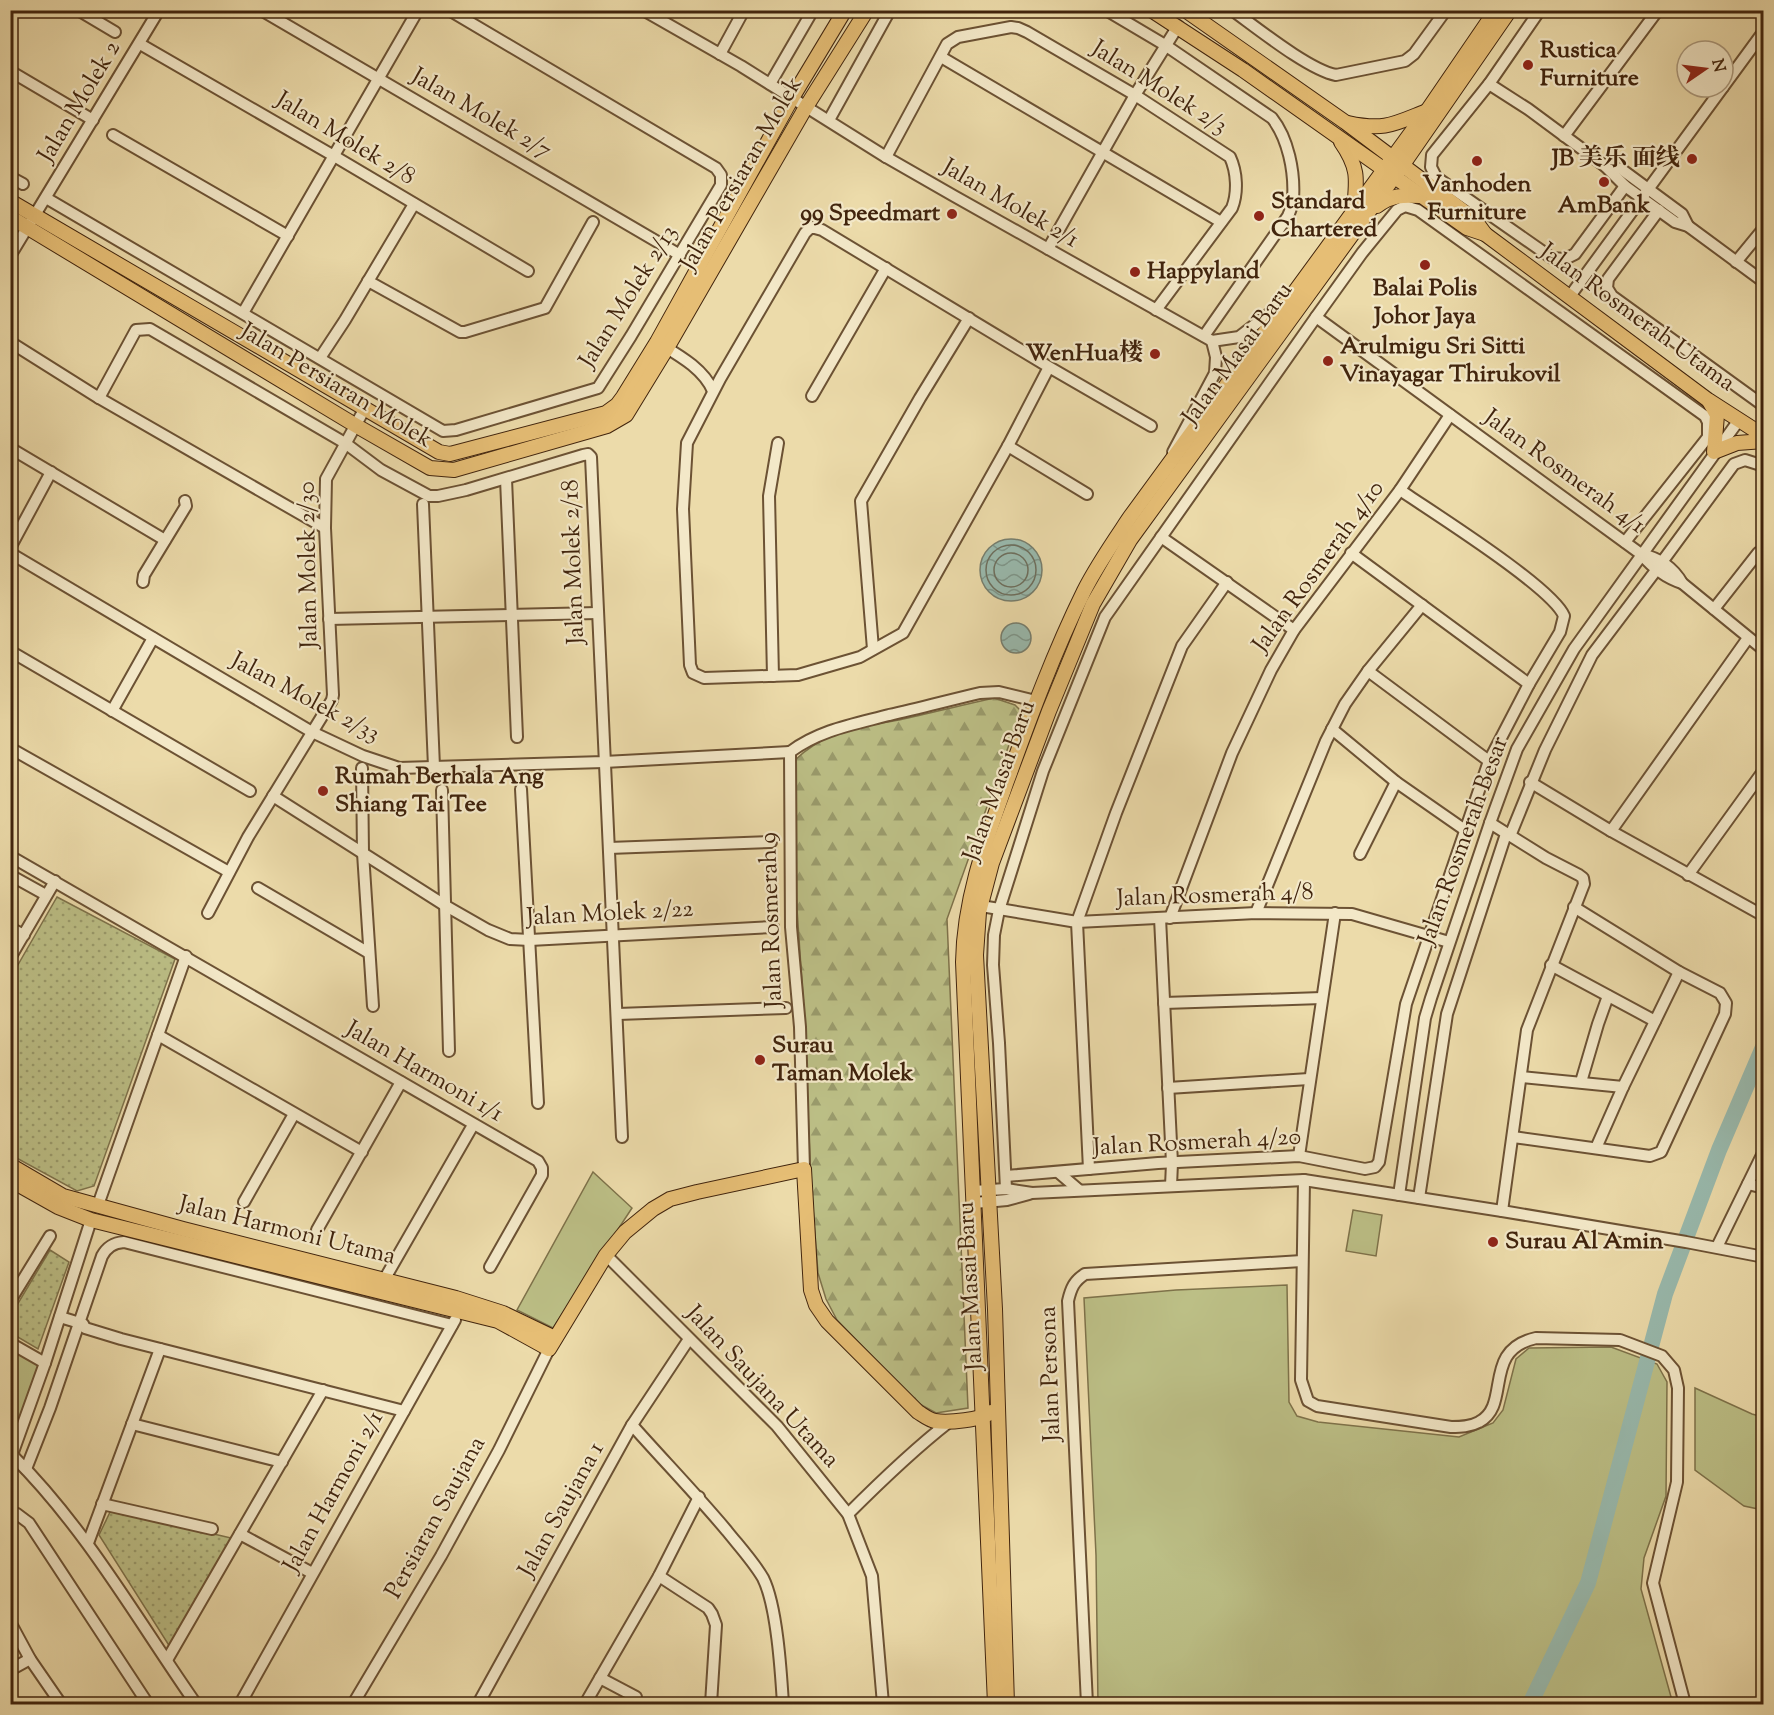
<svg xmlns="http://www.w3.org/2000/svg" width="1774" height="1715" font-family="'Sorts Mill Goudy','Noto Serif SC',serif">
	<style>
		.grass { fill: #bcbf86; stroke: #7e724a; stroke-width: 1.5 }
		.forest { fill: url(#forest-firs); stroke: #7e724a; stroke-width: 1.5 }
		.park { fill: url(#park-dots); stroke: #7e724a; stroke-width: 1.5 }
		.water { fill: url(#water-waves); stroke: #767e6e; stroke-width: 1.5 }
		.lines { fill: none; stroke-linecap: round; stroke-linejoin: round }
		.shore { stroke: #6d6f5e; stroke-width: 1.5 }
		.river { stroke: #99baae; stroke-width: 16 }
		.minor-casing { stroke: #6c5234; stroke-width: 14 }
		.major-casing { stroke: #41240d; stroke-width: 16 }
		.minor { stroke: #f3e8c8; stroke-width: 10 }
		.major { stroke: #e6be75; stroke-width: 14 }
		.poi-dot { fill: #8f2418; stroke: #f3e8c8; stroke-width: 2 }
		.labels { text-anchor: middle; dominant-baseline: central; stroke-width: 4.5; stroke-linejoin: round; paint-order: stroke }
		.poi-label { font-size: 24px; font-weight: bold; fill: #41240d; stroke: #f3e8c8; text-anchor: start }
		.street-label { font-size: 24px; fill: #41240d; stroke: #f3e8c8 }
	</style>
	<defs>
		<pattern id="forest-firs" width="22" height="20" patternUnits="userSpaceOnUse" patternTransform="scale(1.5)"><rect width="22" height="20" fill="#bcbf86"/><path d="M5 1l3.5 6h-7zM16 11l3.5 6h-7z" fill="#9a9b6c"/></pattern>
		<pattern id="park-dots" width="8" height="8" patternUnits="userSpaceOnUse" patternTransform="scale(1.5)"><rect width="8" height="8" fill="#bcbf86"/><path d="M2 2h.1M6 6h.1" fill="none" stroke="#9a9b6c" stroke-width="1.8" stroke-linecap="round"/></pattern>
		<pattern id="water-waves" width="16" height="10" patternUnits="userSpaceOnUse" patternTransform="scale(1.5)"><rect width="16" height="10" fill="#99baae"/><path d="M0 5q4-4 8 0t8 0" fill="none" stroke="#7e978c"/></pattern>
	</defs>
	<rect width="100%" height="100%" fill="#ecdbaa"/>
	<filter id="stains"><feTurbulence type="fractalNoise" baseFrequency=".00333" numOctaves="4"/><feColorMatrix values="0 0 0 0 .2 0 0 0 0 .09 0 0 0 0 .02 0 0 0 .5 -.17"/></filter>
	<radialGradient id="worn" r=".72"><stop offset=".6" stop-color="#630" stop-opacity="0"/><stop offset="1" stop-color="#630" stop-opacity=".3"/></radialGradient>
	<g class="grass">
		<polygon points="593,1172 632,1208 553,1328 517,1310"/>
		<polygon points="1353,1210 1382,1215 1376,1256 1346,1251"/>
		<polygon points="1287,1285 1289,1402 1297,1416 1318,1422 1459,1437 1493,1423 1503,1410 1516,1359 1529,1348 1611,1347 1657,1364 1667,1382 1666,1496 1644,1558 1641,1589 1673,1704 1098,1704 1096,1555 1084,1298 1176,1290"/>
		<polygon points="11,1350 40,1366 11,1445"/>
		<polygon points="1695,1388 1752,1414 1763,1417 1763,1510 1744,1506 1695,1470"/>
	</g>
	<path class="forest" d="M 994,698 L 1015,705 L 1021,711 L 947,919 L 968,1408 L 936,1413 L 916,1402 L 837,1320 L 826,1299 L 818,1273 L 811,1182 L 803,997 L 794,865 L 794,761 C 827,729 856,728 899,720 C 931,713 962,705 994,698 Z"/>
	<g class="park">
		<polygon points="57,897 175,959 94,1186 77,1191 11,1155 11,977"/>
		<polygon points="50,1250 69,1262 38,1349 11,1333 11,1315"/>
		<polygon points="111,1510 231,1538 170,1647 99,1535"/>
	</g>
	<g class="water">
		<circle cx="1011" cy="570" r="31"/>
		<circle cx="1016" cy="638" r="15"/>
	</g>
	<g class="lines">
		<g class="shore">
			<circle cx="1011" cy="570" r="25"/>
			<circle cx="1011" cy="570" r="17"/>
		</g>
		<polyline class="river" points="1530,1704 1588,1583 1665,1294 1719,1150 1764,1045"/>
		<defs>
			<g id="minor">
				<polyline points="78,10 115,32"/>
				<polyline points="261,10 680,255"/>
				<polyline points="643,10 741,66 886,157 954,196 1212,341 1239,337 1284,302"/>
				<path d="M 1106,10 L 1165,45 L 1272,118 C 1288,138 1295,172 1293,199 C 1293,205 1290,211 1288,216 L 1204,336"/>
				<path d="M 1232,10 C 1257,28 1309,70 1336,75 L 1405,61 L 1414,54 L 1446,10"/>
				<polyline points="1350,10 1360,10"/>
				<polyline points="1540,10 1489,84 1432,155 1431,167 1436,177 1552,258 1565,259 1575,254 1625,186"/>
				<polyline points="140,44 334,156 528,271"/>
				<polyline points="720,54 744,10"/>
				<polyline points="941,57 1221,222"/>
				<polyline points="10,71 93,120"/>
				<polyline points="770,84 813,10"/>
				<polyline points="1489,84 1528,109 1605,166 1625,186 1675,222 1688,226 1764,282"/>
				<polyline points="1723,87 1764,31"/>
				<polyline points="829,120 890,10"/>
				<polyline points="113,135 288,236"/>
				<polyline points="1564,136 1658,10"/>
				<path d="M 886,157 L 947,44 L 958,37 L 1011,27 L 1018,28 L 1027,32 L 1135,95 L 1230,157 C 1237,172 1238,193 1232,208 L 1156,310"/>
				<polyline points="1605,166 1621,169 1682,214 1688,226"/>
				<polyline points="10,177 23,184"/>
				<polyline points="46,198 443,431 456,430 598,388 631,336 721,185 721,175 716,168 449,10"/>
				<polyline points="1659,210 1608,279 1607,288 1612,296 1764,406"/>
				<polyline points="1048,249 1135,95 1178,26"/>
				<polyline points="10,256 159,10"/>
				<polyline points="1736,262 1764,228"/>
				<polyline points="368,281 460,332 465,332 545,308 593,222"/>
				<polyline points="1570,296 1723,87"/>
				<polyline points="243,313 418,10"/>
				<path d="M 1316,317 L 1641,554 C 1652,567 1666,578 1682,583"/>
				<polyline points="10,342 99,398 325,528"/>
				<path d="M 662,345 C 682,357 704,370 713,391"/>
				<polyline points="320,358 345,320 414,204"/>
				<polyline points="1049,367 1008,446 903,633 860,657 798,675 704,678 693,673 690,665 683,509 687,443 720,379 805,233 811,227 822,230 1049,367 1151,426"/>
				<polyline points="812,396 886,268"/>
				<polyline points="99,398 136,330 150,329 345,443 381,470 429,496 438,496 466,490 583,455 588,454 591,457 622,1137"/>
				<polyline points="1008,446 1087,494"/>
				<polyline points="10,448 165,540"/>
				<polyline points="1173,452 1215,373 1216,357 1212,341"/>
				<polyline points="506,479 517,737"/>
				<polyline points="423,504 434,767"/>
				<polyline points="1161,537 1294,630"/>
				<polyline points="10,548 51,472"/>
				<polyline points="10,553 312,732 363,756 399,768 604,762 790,752"/>
				<polyline points="1351,553 1529,684"/>
				<path d="M 1641,554 C 1659,558 1673,567 1682,583 L 1764,650"/>
				<polyline points="1662,562 1734,464 1745,460 1764,466"/>
				<polyline points="143,582 144,575 186,506 185,501"/>
				<polyline points="1714,609 1758,553"/>
				<polyline points="329,619 598,613"/>
				<polyline points="873,649 861,501 920,398 969,318"/>
				<polyline points="10,651 250,791"/>
				<polyline points="1368,671 1489,761"/>
				<polyline points="773,676 769,496 778,443"/>
				<polyline points="112,711 153,638"/>
				<polyline points="1332,729 1396,782 1465,830"/>
				<polyline points="10,748 229,872"/>
				<polyline points="790,752 791,927 800,1027 804,1169"/>
				<path d="M 790,752 C 819,730 855,724 889,715 C 920,708 950,700 980,693 L 999,692 L 1036,701"/>
				<polyline points="362,768 363,853 373,1006"/>
				<polyline points="1530,782 1611,831 1764,916"/>
				<polyline points="521,789 538,1103"/>
				<polyline points="442,790 449,1051"/>
				<polyline points="273,796 446,906 488,930 510,939 530,940 773,927"/>
				<polyline points="1490,823 1546,858 1579,875 1583,878 1584,884 1527,1030 1502,1211"/>
				<polyline points="1611,831 1748,638"/>
				<polyline points="1510,836 1545,750 1592,655 1657,569"/>
				<polyline points="609,848 771,842"/>
				<polyline points="1360,854 1396,782"/>
				<polyline points="10,856 538,1161 542,1168 542,1175 490,1267"/>
				<polyline points="10,875 46,895"/>
				<polyline points="1688,875 1764,770"/>
				<polyline points="258,888 369,953"/>
				<polyline points="981,906 1077,922 1256,913 1352,914 1449,942"/>
				<polyline points="208,913 248,837 332,700 333,695 325,528 326,479 365,408"/>
				<polyline points="1256,913 1326,741 1345,704 1368,671 1422,605"/>
				<polyline points="1160,918 1172,1163 1171,1186"/>
				<polyline points="1170,918 1232,753 1271,670 1294,630 1400,490 1450,415"/>
				<polyline points="10,928 24,935"/>
				<polyline points="10,958 55,881"/>
				<polyline points="1551,965 1655,1021"/>
				<polyline points="1164,1003 1322,998"/>
				<polyline points="618,1014 786,1008"/>
				<polyline points="158,1035 362,1152"/>
				<polyline points="1521,1077 1623,1087"/>
				<polyline points="1581,1082 1598,1024 1608,996"/>
				<polyline points="1168,1088 1309,1079"/>
				<polyline points="1513,1137 1650,1156 1661,1152 1725,1014 1726,1003 1720,993 1679,972 1574,907"/>
				<polyline points="1596,1148 1623,1087 1679,972"/>
				<polyline points="1299,1156 1335,913"/>
				<polyline points="1089,1169 1077,922 1116,813 1182,646 1227,582"/>
				<polyline points="1058,1172 1079,1190"/>
				<path d="M 1006,1176 L 1158,1163 L 1299,1156 L 1365,1169 L 1375,1167 L 1379,1162 L 1406,1004 L 1489,761 L 1529,684 L 1560,632 L 1564,616 C 1552,587 1432,512 1400,490"/>
				<path d="M 1304,1180 L 1301,1380 L 1308,1401 L 1317,1406 L 1451,1427 C 1460,1427 1470,1427 1479,1422 C 1512,1405 1481,1350 1536,1338 L 1620,1340 L 1662,1356 L 1674,1370 L 1678,1388 L 1677,1482 L 1653,1583 L 1685,1704"/>
				<polyline points="1748,1184 1764,1188"/>
				<polyline points="1006,1189 999,1043 993,965 994,935 999,910 1043,771 1105,617 1316,317 1362,253 1397,210 1405,206 1418,210 1705,416 1708,422 1708,437 1625,542"/>
				<polyline points="973,1191 1006,1189 1032,1193 1304,1180 1502,1211 1686,1242 1764,1257"/>
				<polyline points="1399,1195 1425,1018 1431,998 1490,823 1517,749 1574,649 1739,420"/>
				<polyline points="1419,1198 1447,1014 1506,834"/>
				<polyline points="244,1202 294,1114"/>
				<polyline points="974,1203 1007,1200 1029,1194"/>
				<polyline points="98,1205 186,956"/>
				<path d="M 91,1220 L 45,1363 L 13,1452 L 14,1457 C 87,1530 138,1621 196,1704"/>
				<polyline points="317,1230 401,1082"/>
				<polyline points="1717,1247 1764,1151"/>
				<polyline points="606,1255 777,1426 848,1514 872,1576 883,1704"/>
				<polyline points="384,1280 473,1125"/>
				<polyline points="10,1301 50,1236"/>
				<polyline points="60,1317 83,1324 85,1328 121,1339 404,1411"/>
				<polyline points="10,1343 45,1363"/>
				<polyline points="132,1424 282,1462"/>
				<path d="M 632,1425 C 663,1460 696,1494 727,1531 C 739,1546 753,1561 763,1578 C 777,1606 781,1672 783,1704"/>
				<path d="M 26,1469 L 50,1408 L 102,1256 C 107,1247 113,1243 124,1242 L 452,1325"/>
				<polyline points="102,1504 212,1529"/>
				<polyline points="10,1513 17,1514 29,1523 148,1704"/>
				<path d="M 848,1514 C 881,1481 913,1450 949,1422"/>
				<polyline points="240,1534 312,1573"/>
				<polyline points="88,1543 160,1349"/>
				<polyline points="659,1576 708,1608 712,1614 716,1625 711,1704"/>
				<polyline points="10,1622 30,1659 61,1704"/>
				<polyline points="167,1660 323,1390"/>
				<polyline points="10,1670 30,1659"/>
				<polyline points="600,1678 636,1697"/>
				<polyline points="240,1704 455,1320"/>
				<polyline points="353,1704 441,1556 499,1450 549,1349"/>
				<polyline points="478,1704 632,1425 689,1339"/>
				<polyline points="585,1704 659,1576 699,1497"/>
				<path d="M 1087,1704 L 1068,1301 C 1071,1288 1074,1281 1085,1274 L 1302,1261"/>
			</g>
			<g id="major">
				<polyline points="1151,10 1243,70 1467,228 1485,234 1708,400 1764,436"/>
				<polyline points="1185,10 1345,122 1474,219 1485,234"/>
				<path d="M 1348,123 C 1385,131 1394,124 1427,111"/>
				<path d="M 1341,142 C 1359,168 1357,179 1354,209"/>
				<polyline points="10,201 439,452 450,454 606,413 617,405 623,397 657,342 792,98 845,10"/>
				<path d="M 1377,206 C 1391,195 1403,195 1420,196"/>
				<polyline points="10,217 355,425 430,468 454,470 607,426 626,415 667,348 806,107 867,10"/>
				<polyline points="1709,401 1717,415 1714,452 1737,443 1764,441"/>
				<polyline points="10,1165 63,1196 183,1229 456,1298 503,1313 555,1338"/>
				<path d="M 10,1180 L 58,1207 L 91,1220 L 498,1321 L 549,1349 L 606,1255 L 625,1232 L 653,1209 L 670,1199 L 697,1192 L 804,1169 L 811,1290 L 816,1305 L 827,1321 L 918,1412 C 923,1415 929,1420 935,1421 C 948,1423 982,1420 991,1412"/>
				<path d="M 995,1704 L 963,962 C 964,898 986,840 1007,781 C 1030,717 1054,652 1084,591 C 1097,565 1114,541 1130,517 L 1427,111 L 1496,10"/>
				<polyline points="1007,1704 995,1309 976,955 979,912 992,863 1049,711 1093,604 1130,540 1402,166 1510,10"/>
			</g>
		</defs>
		<use href="#minor" class="minor-casing"/>
		<use href="#major" class="major-casing"/>
		<use href="#minor" class="minor"/>
		<use href="#major" class="major"/>
	</g>
	<g class="poi-dot">
		<circle cx="1528" cy="65" r="6"/>
		<circle cx="1692" cy="159" r="6"/>
		<circle cx="1477" cy="161" r="6"/>
		<circle cx="1604" cy="182" r="6"/>
		<circle cx="952" cy="214" r="6"/>
		<circle cx="1259" cy="216" r="6"/>
		<circle cx="1425" cy="265" r="6"/>
		<circle cx="1135" cy="272" r="6"/>
		<circle cx="1155" cy="354" r="6"/>
		<circle cx="1328" cy="361" r="6"/>
		<circle cx="323" cy="791" r="6"/>
		<circle cx="760" cy="1060" r="6"/>
		<circle cx="1493" cy="1242" r="6"/>
	</g>
	<g class="labels">
		<g class="poi-label">
			<text x="1540" y="51">Rustica<tspan x="1540" dy="28">Furniture</tspan></text>
			<text x="1680" y="159" text-anchor="end">JB 美乐 面线</text>
			<text x="1477" y="185" text-anchor="middle">Vanhoden<tspan x="1477" dy="28">Furniture</tspan></text>
			<text x="1271" y="202">Standard<tspan x="1271" dy="28">Chartered</tspan></text>
			<text x="1604" y="206" text-anchor="middle">AmBank</text>
			<text x="940" y="214" text-anchor="end">99 Speedmart</text>
			<text x="1147" y="272">Happyland</text>
			<text x="1425" y="289" text-anchor="middle">Balai Polis<tspan x="1425" dy="28">Johor Jaya</tspan></text>
			<text x="1340" y="347">Arulmigu Sri Sitti<tspan x="1340" dy="28">Vinayagar Thirukovil</tspan></text>
			<text x="1143" y="354" text-anchor="end">WenHua楼</text>
			<text x="335" y="777">Rumah Berhala Ang<tspan x="335" dy="28">Shiang Tai Tee</tspan></text>
			<text x="772" y="1046">Surau<tspan x="772" dy="28">Taman Molek</tspan></text>
			<text x="1505" y="1242">Surau Al Amin</text>
		</g>
		<g class="street-label">
			<text transform="translate(1159 88) rotate(32)">Jalan Molek 2/3</text>
			<text transform="translate(80 102) rotate(-59)">Jalan Molek 2</text>
			<text transform="translate(481 114) rotate(30)">Jalan Molek 2/7</text>
			<text transform="translate(345 139) rotate(31)">Jalan Molek 2/8</text>
			<text transform="translate(742 174) rotate(-60)">Jalan Persiaran Molek</text>
			<text transform="translate(1010 204) rotate(30)">Jalan Molek 2/1</text>
			<text transform="translate(629 297) rotate(-58)">Jalan Molek 2/13</text>
			<text transform="translate(1637 318) rotate(36)">Jalan Rosmerah Utama</text>
			<text transform="translate(1238 354) rotate(-54)">Jalan Masai Baru</text>
			<text transform="translate(336 386) rotate(31)">Jalan Persiaran Molek</text>
			<text transform="translate(1564 472) rotate(36)">Jalan Rosmerah 4/1</text>
			<text transform="translate(574 562) rotate(-92)">Jalan Molek 2/18</text>
			<text transform="translate(309 565) rotate(-91)">Jalan Molek 2/30</text>
			<text transform="translate(1319 567) rotate(-54)">Jalan Rosmerah 4/10</text>
			<text transform="translate(305 698) rotate(28)">Jalan Molek 2/33</text>
			<text transform="translate(1000 781) rotate(-70)">Jalan Masai Baru</text>
			<text transform="translate(1464 841) rotate(-70)">Jalan Rosmerah Besar</text>
			<text transform="translate(1215 896) rotate(-2)">Jalan Rosmerah 4/8</text>
			<text transform="translate(610 914) rotate(-3)">Jalan Molek 2/22</text>
			<text transform="translate(772 920) rotate(-92)">Jalan Rosmerah 9</text>
			<text transform="translate(424 1072) rotate(30)">Jalan Harmoni 1/1</text>
			<text transform="translate(1197 1143) rotate(-3)">Jalan Rosmerah 4/20</text>
			<text transform="translate(287 1231) rotate(14)">Jalan Harmoni Utama</text>
			<text transform="translate(971 1286) rotate(-93)">Jalan Masai Baru</text>
			<text transform="translate(1051 1374) rotate(-92)">Jalan Persona</text>
			<text transform="translate(762 1387) rotate(47)">Jalan Saujana Utama</text>
			<text transform="translate(334 1492) rotate(-61)">Jalan Harmoni 2/1</text>
			<text transform="translate(562 1510) rotate(-61)">Jalan Saujana 1</text>
			<text transform="translate(436 1518) rotate(-61)">Persiaran Saujana</text>
		</g>
	</g>
	<rect width="1774" height="1715" fill="none" stroke="#ecdbaa" stroke-width="36"/>
	<rect x="12" y="12" width="1750" height="1691" fill="none" stroke="#41240d" stroke-width="3"/>
	<rect x="18" y="18" width="1738" height="1679" fill="none" stroke="#41240d" stroke-width="1.5"/>
	<g transform="translate(1705 69) rotate(76)"><circle r="28" fill="#f3e8c8" stroke="#ac9a7d" stroke-width="1.5"/>
	<path d="M0-4.5L10 22L0 15L-10 22Z" fill="#8f2418"/>
	<text y="-9" font-size="16" font-weight="bold" text-anchor="middle" fill="#41240d">N</text>
	</g>
	<rect width="100%" height="100%" filter="url(#stains)"/>
	<rect width="100%" height="100%" fill="url(#worn)"/>
</svg>
